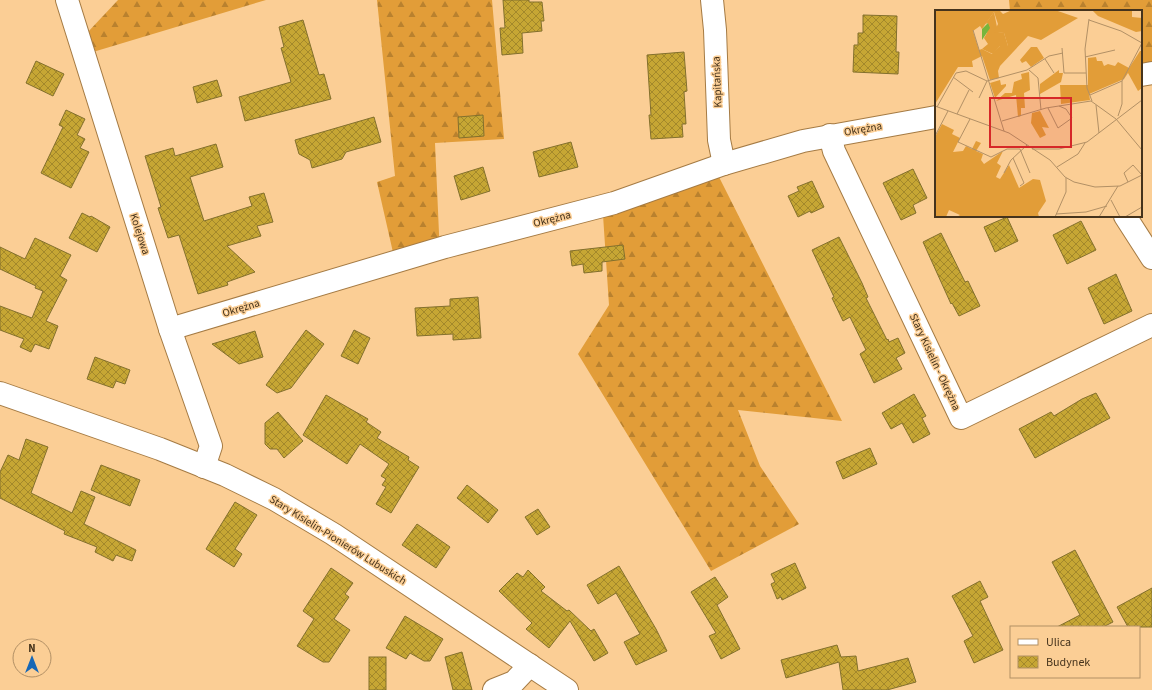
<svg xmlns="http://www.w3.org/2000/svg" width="1152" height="690" font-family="'Source Sans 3',sans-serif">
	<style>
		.forest { fill: url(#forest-firs) }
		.building { fill: url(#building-cross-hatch); stroke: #83702d }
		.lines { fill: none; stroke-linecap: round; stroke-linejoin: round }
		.minor-casing { stroke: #a57b44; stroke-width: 24 }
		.minor { stroke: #fff; stroke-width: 22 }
		.labels { text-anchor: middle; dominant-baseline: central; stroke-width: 3; stroke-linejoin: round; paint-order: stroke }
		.street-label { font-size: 11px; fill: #45331c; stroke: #fbce95 }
		.inset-road { fill: none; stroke: #b29065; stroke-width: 1 }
		.view { fill: #d62828; fill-opacity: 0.15; stroke: #d62828; stroke-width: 2 }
		.inset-edge { fill: none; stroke: #45331c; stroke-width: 2 }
	</style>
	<defs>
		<pattern id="forest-firs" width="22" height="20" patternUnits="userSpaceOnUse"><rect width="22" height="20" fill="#e29d38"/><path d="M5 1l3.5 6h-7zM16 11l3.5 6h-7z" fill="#b9812e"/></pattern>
		<pattern id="building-cross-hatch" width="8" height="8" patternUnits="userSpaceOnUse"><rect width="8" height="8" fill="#c6a634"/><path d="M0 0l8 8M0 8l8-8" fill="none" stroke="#a3882b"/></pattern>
	</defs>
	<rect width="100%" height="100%" fill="#fbce95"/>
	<g class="forest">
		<polygon points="118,0 266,0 93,52 87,33"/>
		<polygon points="377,0 492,0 504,139 435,143 440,256 397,270 377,182 395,176"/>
		<polygon points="1009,0 1152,0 1152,64 1141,66 1141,11 1010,11"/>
		<polygon points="719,177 842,421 738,410 760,466 799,524 711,571 578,354 609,305 603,215"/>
	</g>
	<g class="building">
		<polygon points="503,0 529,0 529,2 542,2 544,21 541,21 542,31 522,33 523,53 502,55 500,28 505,28"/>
		<polygon points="863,15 897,16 896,52 899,52 898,74 853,72 854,45 858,45 858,33 863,33"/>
		<polygon points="303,20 319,75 324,74 331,99 245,121 239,97 291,82 281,48 284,47 279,27"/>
		<polygon points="684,52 687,91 684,92 686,124 682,124 683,137 651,139 649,115 651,115 647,55"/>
		<polygon points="36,61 64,74 53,96 26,83"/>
		<polygon points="217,80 222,96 197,103 193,87"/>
		<polygon points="66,110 85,119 77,135 85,139 80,148 89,152 71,188 41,173 63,127 59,125"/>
		<polygon points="483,115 484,136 459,138 458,117"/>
		<polygon points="374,117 381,142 346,152 342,159 312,168 310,160 299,154 295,140"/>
		<polygon points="571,142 578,167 539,177 533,152"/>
		<polygon points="216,144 223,167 190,177 204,221 252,206 249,197 264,193 273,222 257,226 261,236 227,246 255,272 227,282 228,285 198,294 179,235 168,238 158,208 161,207 145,156 173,148 175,156"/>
		<polygon points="483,167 490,191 461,200 454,176"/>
		<polygon points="913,169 927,198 913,205 916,213 901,220 883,183"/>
		<polygon points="812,181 824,207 811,213 810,211 798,217 788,196 799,191 797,187"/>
		<polygon points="82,213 90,217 91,216 110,227 97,252 69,238"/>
		<polygon points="1007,217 1018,241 995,252 984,227"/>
		<polygon points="1081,221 1096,250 1067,264 1053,235"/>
		<polygon points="941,233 965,282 968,281 980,306 959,316 952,303 951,304 923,242"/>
		<polygon points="839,237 862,283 868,297 866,298 887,340 888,339 889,342 898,338 905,353 896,358 902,369 874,383 860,354 866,350 850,317 843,321 832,298 834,297 812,250"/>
		<polygon points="35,238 71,255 60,276 67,280 46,321 58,326 49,349 35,344 31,352 20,347 24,339 0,330 0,306 32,318 43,291 35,288 36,286 0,269 0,247 25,259"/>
		<polygon points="623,245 625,259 602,262 602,271 584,273 583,264 572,266 570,251"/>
		<polygon points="1116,274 1132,311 1104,324 1088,288"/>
		<polygon points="478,297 481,338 453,340 453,334 417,336 415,308 450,306 450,299"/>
		<polygon points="306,330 324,344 291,388 277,393 266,385"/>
		<polygon points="354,330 370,338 358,364 341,356"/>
		<polygon points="255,331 263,357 239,364 212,344"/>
		<polygon points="95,357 130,370 125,384 116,381 113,388 87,379"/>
		<polygon points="1096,393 1110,418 1035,458 1019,429 1051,412 1054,416 1082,399"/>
		<polygon points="914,394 926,416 922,418 930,434 913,443 902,423 891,429 882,413"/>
		<polygon points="326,395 368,419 366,422 381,432 377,438 409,457 408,460 419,467 391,513 376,504 386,487 382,485 386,479 381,476 389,464 360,444 347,464 303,435"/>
		<polygon points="278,412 303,441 284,458 277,449 270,449 265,444 265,423"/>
		<polygon points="26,439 48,447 31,493 72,513 81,491 95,497 84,524 136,550 132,561 116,555 113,561 95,552 97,547 64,534 65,531 0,498 0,472 8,455 19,460"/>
		<polygon points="870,448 877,464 843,479 836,462"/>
		<polygon points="101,465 140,480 130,506 91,490"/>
		<polygon points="467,485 498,510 488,523 457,498"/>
		<polygon points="235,502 257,515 235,549 242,554 234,567 206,549"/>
		<polygon points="538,509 550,527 537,535 525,517"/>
		<polygon points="417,524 450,547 436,568 402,545"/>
		<polygon points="1075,550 1113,622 1103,627 1057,627 1080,615 1052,562"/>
		<polygon points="795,563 806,588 782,600 781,597 777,599 771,584 775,582 771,574"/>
		<polygon points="619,566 656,629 667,651 636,665 624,642 640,634 616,593 598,604 587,585"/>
		<polygon points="331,568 353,583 345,594 349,597 334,619 350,630 329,662 323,662 297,646 314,619 303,611"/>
		<polygon points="528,570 545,587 541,591 567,611 569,610 591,631 594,629 608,653 594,661 570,621 549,648 526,629 532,623 499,591 517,573 523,577"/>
		<polygon points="715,577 728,597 717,605 740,649 721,659 709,636 716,633 691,592"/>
		<polygon points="980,581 988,597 980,601 1003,650 974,663 964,641 973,636 952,596"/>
		<polygon points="1152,588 1152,627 1128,627 1117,607"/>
		<polygon points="405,616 443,639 430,661 424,661 410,653 406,659 386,648"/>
		<polygon points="837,645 841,657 856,656 858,671 908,658 916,682 887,690 843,690 839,662 786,678 781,660"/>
		<polygon points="462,652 472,690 453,690 445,657"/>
		<rect x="369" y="657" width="17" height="33"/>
	</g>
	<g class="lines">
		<defs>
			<g id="minor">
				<polyline points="67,0 170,329 211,446 204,467"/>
				<polyline points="712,0 715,30 719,140 724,164"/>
				<polyline points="1141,75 1152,73"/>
				<polyline points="830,135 834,151 961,418 1152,325"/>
				<polyline points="1125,216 1152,258"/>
				<polyline points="170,329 445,247 614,203 724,164 803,141 936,117"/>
				<polyline points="0,393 160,449 225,475 274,499 333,534 567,690"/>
				<polyline points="494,690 514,682 530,665"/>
			</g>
		</defs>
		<use href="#minor" class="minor-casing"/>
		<use href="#minor" class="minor"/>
	</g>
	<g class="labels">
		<g class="street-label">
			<text transform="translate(717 82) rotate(-92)">Kapitańska</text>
			<text transform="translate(863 129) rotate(-10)">Okrężna</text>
			<text transform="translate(552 219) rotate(-14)">Okrężna</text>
			<text transform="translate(140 234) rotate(72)">Kolejowa</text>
			<text transform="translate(241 308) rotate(-17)">Okrężna</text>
			<text transform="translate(935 362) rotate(65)">Stary Kisielin - Okrężna</text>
			<text transform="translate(338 540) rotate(32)">Stary Kisielin-Pionierów Lubuskich</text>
		</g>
	</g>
	<g transform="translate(935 10)">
		<rect width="207" height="207" fill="#fbce95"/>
		<path d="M 59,2 L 63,22 L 69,23 L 73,36 L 65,36 L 58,44 L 47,39 L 53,34 L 49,28 L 52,23 L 53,13 L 50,14 Z" fill="#e29d38"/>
		<path d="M 0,0 L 64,0 L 68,4 L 77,0 L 120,0 L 143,8 L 106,30 L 93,26 L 65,56 L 63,61 L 64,68 L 55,70 L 47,46 L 37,51 L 38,57 L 23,57 L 0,94 ZM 59,2 L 63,14 L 59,22 L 69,23 L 73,36 L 65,36 L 57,44 L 47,39 L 44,40 L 38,21 L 45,16 L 47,19 ZM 157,0 L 197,0 L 197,7 L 207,8 L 207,21 L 201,22 L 163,6 ZM 96,37 L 102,37 L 109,48 L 96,57 L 91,51 L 87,53 L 85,50 ZM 205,41 L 207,41 L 207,78 L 203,81 L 193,63 L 189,69 L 154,84 L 155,90 L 126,94 L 125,75 L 153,75 L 153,48 L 161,47 L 162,51 L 167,51 L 169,56 L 173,54 L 180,56 L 183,52 L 194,58 ZM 124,60 L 124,63 L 128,63 L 126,72 L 105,84 L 105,74 ZM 94,62 L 95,80 L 89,83 L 90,98 L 86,98 L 86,106 L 83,107 L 81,85 L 61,91 L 70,83 L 77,83 L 79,72 L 87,69 L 86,64 ZM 65,70 L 66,75 L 71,74 L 71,76 L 60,88 L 55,73 ZM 105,101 L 114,118 L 107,117 L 111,125 L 105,128 L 96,113 L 97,103 ZM 7,114 L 19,120 L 17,124 L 25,128 L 18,142 L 28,141 L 31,136 L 37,139 L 41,131 L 46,133 L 41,141 L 48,144 L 46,150 L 49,154 L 68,141 L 62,153 L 66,156 L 61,167 L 65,169 L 74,155 L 84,178 L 98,169 L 105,170 L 111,191 L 103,203 L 104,207 L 22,207 L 25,205 L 14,200 L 11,207 L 0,207 L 0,127 Z" fill="#e29d38" fill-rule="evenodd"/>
		<path d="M 53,13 L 55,18 L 47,30 L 47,19 Z" fill="#77b53c"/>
		<path class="inset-road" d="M 154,9 L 150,39 L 152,78 L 157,91M 154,10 L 186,21 L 207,33M 38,20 L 69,121M 127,38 L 129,63 L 151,63M 150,47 L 180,40M 110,49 L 119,63M 94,60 L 103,68 L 106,100M 18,67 L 38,82M 52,71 L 92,60 L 114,46 L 128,43M 155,85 L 187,71M 44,88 L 52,71M 161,95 L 164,123M 0,96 L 74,123 L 115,150 L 130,167 L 139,172 L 160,177 L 185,176 L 207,165M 2,97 L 21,63 L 31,61 L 52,71M 113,98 L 123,118 L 137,108 L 131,99 L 124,96M 22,104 L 34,80M 183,106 L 187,94 L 187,71 L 207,33M 35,109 L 23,132 L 56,147 L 72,139 L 85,139 L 95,163M 67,111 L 111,98 L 156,91 L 181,109 L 207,140M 0,126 L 13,101M 97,139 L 124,139 L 152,132 L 207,90M 78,148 L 89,173 L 85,176M 122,157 L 143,144 L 150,133M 69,163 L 76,150 L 92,135M 193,172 L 189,163 L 198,155 L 207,165M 176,190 L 185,207M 121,204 L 151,202 L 172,196M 120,207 L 131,182 L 131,168M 164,207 L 183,176M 190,207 L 207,197"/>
		<path class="view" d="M 55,88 L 136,88 L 136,137 L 55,137 Z"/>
		<rect width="207" height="207" class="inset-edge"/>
	</g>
	<rect x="1010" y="626" width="130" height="52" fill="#fbce95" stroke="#b29065"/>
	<rect x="1018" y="639" width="20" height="6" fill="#ffffff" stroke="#b29065"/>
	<text x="1046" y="646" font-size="12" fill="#45331c">Ulica</text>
	<rect x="1018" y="656" width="20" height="12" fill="url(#building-cross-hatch)" stroke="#b29065"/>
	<text x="1046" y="666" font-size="12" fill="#45331c">Budynek</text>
	<g transform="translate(32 658)"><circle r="19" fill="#fbce95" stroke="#b29065"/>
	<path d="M0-3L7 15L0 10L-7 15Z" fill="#1667b6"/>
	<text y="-6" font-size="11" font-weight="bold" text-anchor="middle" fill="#45331c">N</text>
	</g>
</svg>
